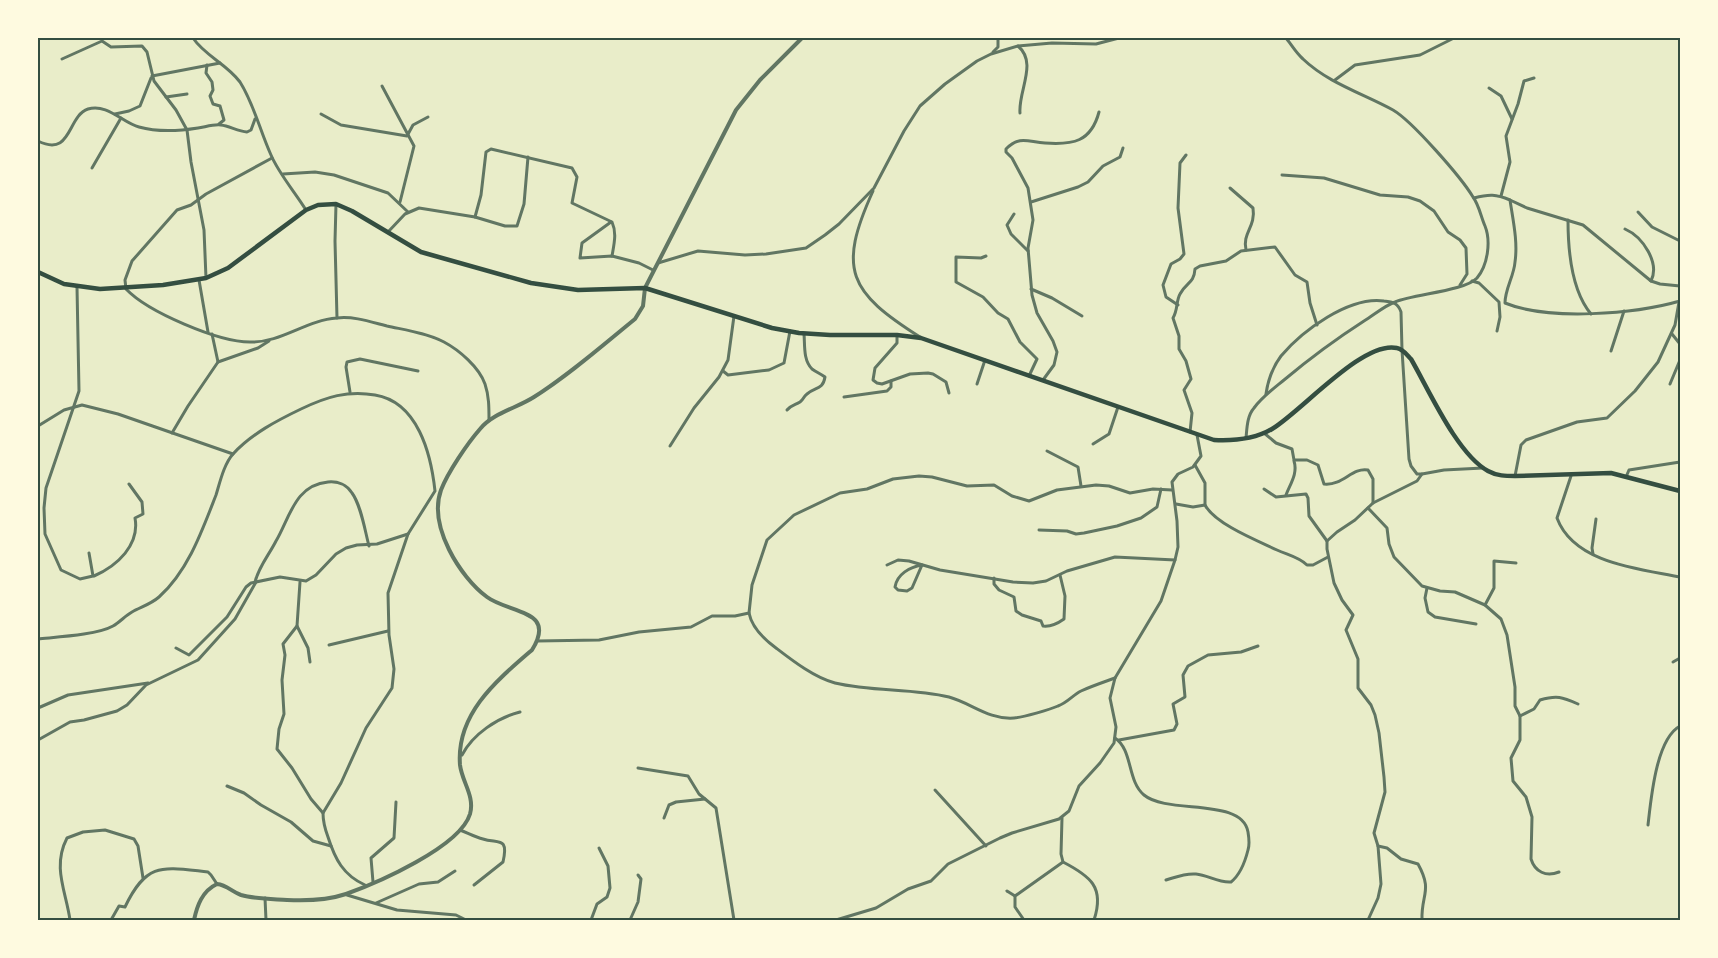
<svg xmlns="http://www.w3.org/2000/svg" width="1718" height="958" font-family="Bitter,serif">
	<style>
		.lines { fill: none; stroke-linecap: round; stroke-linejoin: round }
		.minor { stroke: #617663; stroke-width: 3 }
		.tertiary { stroke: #617663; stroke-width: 4 }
		.secondary { stroke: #344e41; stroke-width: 4.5 }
		.neatline { fill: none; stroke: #344e41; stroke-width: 2 }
	</style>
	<rect width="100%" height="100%" fill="#e9edc9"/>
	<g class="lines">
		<g class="minor">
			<path d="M 193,38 C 205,56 227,64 240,82 C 254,104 260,131 271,155 C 279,174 295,192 306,210"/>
			<path d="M 1018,46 C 1038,63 1018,91 1020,113"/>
			<polyline points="993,52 998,47 998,38"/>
			<polyline points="62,59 102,41 111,47 142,46 147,52 154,81 176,110 187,130 191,162 204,230 206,278"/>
			<polyline points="207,65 206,73 212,82 213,90 210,96 213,104 220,106 224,120 219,124"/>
			<polyline points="152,76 220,63"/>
			<polyline points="1335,80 1355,65 1420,55 1454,38"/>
			<polyline points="382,86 414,146 400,202"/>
			<polyline points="1489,88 1501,96 1512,119"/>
			<polyline points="166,97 187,94"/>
			<polyline points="115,114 129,111 140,106 151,78"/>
			<polyline points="321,114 341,125 407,136 413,125 428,117"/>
			<path d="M 38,141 C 72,158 67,116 88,109 C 107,103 123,123 139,127 C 157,132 179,131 198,128 C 205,127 214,124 221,125 C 229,126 238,131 247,132 L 251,130 L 255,119"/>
			<path d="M 272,158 L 206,194 L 191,205 L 177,210 L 132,261 L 125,280 L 126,289 C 148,312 218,342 250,342 C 281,343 306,320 337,318 C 354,316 371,322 387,326 C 405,330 427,333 444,342 C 459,350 479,367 485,384 C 489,396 489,407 489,420"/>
			<polyline points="92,168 121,118"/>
			<polyline points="283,174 315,172 334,175 388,193 408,212"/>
			<polyline points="1282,175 1324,178 1380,195 1408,197 1420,201 1434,211 1448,232 1460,240 1466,248 1467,274 1460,285"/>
			<path d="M 1230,188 L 1253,208 C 1256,227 1242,233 1246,250"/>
			<path d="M 873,191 C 837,270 849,292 920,337"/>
			<polyline points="1501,196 1510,162 1506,136 1518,104 1524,81 1534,78"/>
			<path d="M 1474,198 C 1489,194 1496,194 1510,200 C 1513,220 1518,242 1515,262 C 1514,276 1505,289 1505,303 C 1549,321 1635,314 1680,301"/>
			<polyline points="1510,200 1527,208 1583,225 1651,281 1660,284 1680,286"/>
			<polyline points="1031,202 1078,187 1088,182 1103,166 1120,157 1123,148"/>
			<polyline points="336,204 335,241 337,318"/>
			<polyline points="1638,212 1652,227 1680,241"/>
			<polyline points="1014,214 1007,225 1011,234 1028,251"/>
			<polyline points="475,217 505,226 517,226 524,204 528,157"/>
			<path d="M 1568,220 C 1568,250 1571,290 1591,314"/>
			<polyline points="611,222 582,243 580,258 612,256 639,263 653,270"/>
			<path d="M 1625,229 C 1643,237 1660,263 1651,281"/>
			<path d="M 388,232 L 405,214 L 419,208 L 475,217 L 481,195 L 486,152 L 491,149 L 572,168 L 577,177 L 572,203 L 612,222 C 617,233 614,244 612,256"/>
			<polyline points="986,256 981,258 956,257 956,282 983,297 998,313 1008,319 1020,342 1037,359 1029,376"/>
			<polyline points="658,263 698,251 745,255 766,254 806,248 825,235 839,224 874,188 904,131 920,106 945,84 977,61 991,54 1018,46 1052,43 1096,44 1119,38"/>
			<polyline points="199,280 208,332"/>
			<polyline points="1472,281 1479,283 1499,302 1500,317 1497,331"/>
			<polyline points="77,287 79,391 46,488 44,508 45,534 61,570 80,579 93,576 89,553"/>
			<polyline points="1031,289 1052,298 1082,316"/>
			<polyline points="1178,305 1166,297 1163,285 1171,264 1180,259 1184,254 1178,208 1180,163 1186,155"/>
			<polyline points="1672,334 1680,344"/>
			<polyline points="897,335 897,343 875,368 873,380 877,383 882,384 910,374 928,373 933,374 946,382 949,393"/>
			<polyline points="1611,351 1624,311"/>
			<polyline points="218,362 258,348 269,341"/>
			<polyline points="723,371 728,375 769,370 784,363 790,331"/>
			<path d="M 1043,380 L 1054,365 L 1057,352 L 1053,341 L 1037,313 L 1032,295 L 1028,248 L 1033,220 L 1028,188 L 1012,158 L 1006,152 L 1006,149 C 1020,135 1028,142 1045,143 C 1073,145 1091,142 1099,112"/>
			<polyline points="977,384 985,360"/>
			<polyline points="1670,384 1680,360"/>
			<polyline points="350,392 346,367 347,362 360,359 418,371"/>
			<path d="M 1266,394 C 1268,380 1272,368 1281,356 C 1302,331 1349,296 1384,301 C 1393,302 1398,303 1401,312 L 1402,350 L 1409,459 L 1411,466 L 1417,474 L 1422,474"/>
			<polyline points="844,397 887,391 891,387 891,381"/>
			<path d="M 787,410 C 791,405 795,405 800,402 C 804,399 803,397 807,394 C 815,387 823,390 825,377 C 821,374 816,372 812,369 C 803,360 805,345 804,334"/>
			<polyline points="38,426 64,410 82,405 118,414 233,454"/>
			<path d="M 1190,432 L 1192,413 L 1184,390 L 1191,379 L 1186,361 L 1179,349 L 1179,336 L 1173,318 C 1178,310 1176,301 1180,294 C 1186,282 1194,284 1195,269 L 1200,266 L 1226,261 L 1241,251 L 1275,247 L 1295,275 L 1307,282 L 1310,303 L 1317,325"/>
			<polyline points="172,433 188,406 218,362 212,334"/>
			<path d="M 1264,433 L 1276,443 L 1292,449 L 1294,460 L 1307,460 L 1318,465 L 1324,484 C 1343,486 1352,467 1368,470 L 1373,479 L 1373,503"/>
			<path d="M 1246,438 C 1247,428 1247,416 1254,408 C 1262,397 1273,389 1284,380 C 1309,359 1336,339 1364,321 C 1374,315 1384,306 1395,302 C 1414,294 1465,291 1477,278 C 1488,265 1491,241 1485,226 C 1481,217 1479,205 1473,197 C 1461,177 1412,121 1393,110 C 1364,94 1328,83 1303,59 C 1296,53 1291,44 1286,38"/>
			<polyline points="1093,444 1109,434 1118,407"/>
			<polyline points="670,446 694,408 719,377 728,360 734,316"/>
			<polyline points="1047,451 1078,467 1081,486"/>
			<polyline points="1195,465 1205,483 1205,505"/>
			<polyline points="1515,476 1521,445 1526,440 1577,422 1607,418 1635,391 1658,362 1675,325 1679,302"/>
			<path d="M 1571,476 L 1557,518 C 1574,564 1641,569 1680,577"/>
			<polyline points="1626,477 1629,470 1680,462"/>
			<polyline points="1264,489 1276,497 1306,494 1308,498 1309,516 1327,541"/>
			<path d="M 1286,495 C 1290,484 1298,474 1294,461"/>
			<path d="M 1176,504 L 1193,507 L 1205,505 C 1215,524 1258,541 1277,550 C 1288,555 1299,557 1307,565 L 1313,565 L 1328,557"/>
			<path d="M 1368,508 L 1387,528 L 1389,544 L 1394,557 L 1422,586 L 1440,591 L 1455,592 L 1485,605 L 1501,619 L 1507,635 L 1515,687 L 1515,706 L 1520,716 L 1520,740 L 1511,758 L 1513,781 L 1526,797 L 1532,817 L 1531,859 C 1535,872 1546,877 1559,872"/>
			<polyline points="1039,530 1067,531 1076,534 1084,533 1117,526 1141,518 1157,507 1161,489"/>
			<polyline points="1593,554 1592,548 1596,519"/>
			<polyline points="887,565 898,560 909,561 940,570 1013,582 1033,583 1046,581 1067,571 1115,557 1175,560"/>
			<path d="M 922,565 L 912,588 L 907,591 L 898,590 L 895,587 C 897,574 910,567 922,565 Z"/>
			<path d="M 94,576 C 117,566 140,545 135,518 L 143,514 L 142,502 L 129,484"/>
			<path d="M 994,578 L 994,584 L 999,590 L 1014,597 L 1016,611 L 1022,615 L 1041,621 L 1043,626 C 1051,627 1057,624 1064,619 L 1065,596 L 1060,575"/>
			<path d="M 255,582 C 259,566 269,555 276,541 C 290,517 295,485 328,482 C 338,481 347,485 352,493 C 361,505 365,531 369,546"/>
			<polyline points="300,582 297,626 283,644 285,655 282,680 284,714 279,729 277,749 292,768 311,799 323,813"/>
			<polyline points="1427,588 1425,598 1428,612 1435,617 1476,624"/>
			<polyline points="1485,605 1494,588 1494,561 1516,563"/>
			<path d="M 749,613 C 752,628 765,640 776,648 C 793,661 815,678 835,683 C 873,692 912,688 949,697 C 971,703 989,720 1014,718 C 1024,717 1049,710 1058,706 C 1067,703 1073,695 1081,691 C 1092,686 1104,682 1115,678"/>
			<polyline points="297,626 308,648 310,662"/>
			<path d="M 38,639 C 57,637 97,635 113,626 C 120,622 125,616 132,612 C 141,607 151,604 159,597 C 188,571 202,531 216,495 C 220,482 224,464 233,454 C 251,434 278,420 301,409 C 326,397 348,390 375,395 C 418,402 431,454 435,491 L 408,534 L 388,593 L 389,635 L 394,669 L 392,688 L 366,728 L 341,783 L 323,813 C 323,822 325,829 328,837 C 335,859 343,875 365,885"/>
			<polyline points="537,641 599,640 639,632 691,627 712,616 735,616 749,613 752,585 767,540 794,515 840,493 867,489 893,479 919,476 932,477 967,486 994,485 1012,496 1029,501 1057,490 1096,485 1109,486 1130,493 1153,489 1172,490"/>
			<polyline points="329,645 388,631"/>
			<polyline points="176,648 189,655 227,617 246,587 251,583 280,577 306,581 316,575 336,554 346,548 357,545 377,544 408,534"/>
			<polyline points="1673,662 1680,658"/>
			<polyline points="38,708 68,695 148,683"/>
			<path d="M 1520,716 L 1534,709 L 1540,700 C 1557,695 1562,697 1578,704"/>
			<path d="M 1115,738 C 1133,750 1127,781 1144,795 C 1168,815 1242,797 1248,832 C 1249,838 1250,844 1248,850 C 1245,862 1241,874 1231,882 C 1218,883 1208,875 1196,874 C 1185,873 1176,877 1166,880"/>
			<polyline points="38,740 70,722 84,720 117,711 127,705 146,685 198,660 235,619 256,582"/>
			<polyline points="1119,740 1174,730 1177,724 1173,704 1185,697 1183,675 1188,666 1208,655 1241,652 1258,646"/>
			<path d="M 462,755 C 473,734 497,718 520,712"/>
			<polyline points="638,768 688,776 699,794 716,808 734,920"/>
			<polyline points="227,786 244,793 261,805 291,822 313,841 331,846"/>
			<polyline points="935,790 986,846"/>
			<polyline points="664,818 669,805 676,802 705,799"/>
			<path d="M 1062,818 L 1061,854 L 1063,862 C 1090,876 1105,887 1094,920"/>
			<path d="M 1648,825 C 1651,799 1656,739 1680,726"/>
			<path d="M 460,830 C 468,833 475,837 483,839 C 498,844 509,836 503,862 L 474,885"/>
			<path d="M 1378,846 L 1387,848 L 1401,859 L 1418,864 C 1433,891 1421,894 1422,920"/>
			<polyline points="373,882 371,858 394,838 396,802"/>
			<polyline points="1007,891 1015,896"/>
			<polyline points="347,895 397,910 456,915 466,920"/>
			<polyline points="265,898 266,920"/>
			<polyline points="376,903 419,884 438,882 455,871"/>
			<path d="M 70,920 C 66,891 52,867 67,838 L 83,832 L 105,830 L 134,839 L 138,846 L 143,878"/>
			<path d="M 111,920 L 119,906 L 125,907 C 147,861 163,867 208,872 L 211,875 L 217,884"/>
			<polyline points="591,920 597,904 607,897 610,888 608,866 599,848"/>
			<polyline points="630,920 638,902 641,879 638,875"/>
			<polyline points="836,920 876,908 908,889 931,881 948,864 1000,838 1012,833 1059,819 1069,811 1079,786 1100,763 1114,743 1116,727 1110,698 1115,678 1161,601 1175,560 1178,547 1177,521 1172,482 1178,474 1193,467 1201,456 1197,435"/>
			<polyline points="1024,920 1015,907 1015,896 1063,862"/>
			<polyline points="1368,920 1378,898 1381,884 1378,846 1374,833 1385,792 1384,777 1379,733 1375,715 1371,705 1358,688 1358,659 1346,630 1353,615 1342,600 1334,583 1327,549 1327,541 1337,532 1355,520 1373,503 1417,481 1422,474 1444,470 1483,468"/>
		</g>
		<path class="tertiary" d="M 194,920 C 197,906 202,891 217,884 C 227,885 232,892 241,895 C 255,899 273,899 287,900 C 306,901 328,900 346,894 C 377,883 460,847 470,814 C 475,796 462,782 460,765 C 456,714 496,681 532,650 C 537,642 543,630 536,621 C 529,611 500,607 487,597 C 460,577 428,526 441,490 C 448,472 467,444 480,429 C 493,413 517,408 534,397 C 569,375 603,345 635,319 L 643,306 L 645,288 L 736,110 L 760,80 L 802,38"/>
		<path class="secondary" d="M 38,272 L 64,284 L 100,289 L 163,285 L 206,278 L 228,268 L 306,210 L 318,205 L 336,204 L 352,211 L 421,252 L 531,283 L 578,290 L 645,288 L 772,328 L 799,333 L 830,335 L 897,335 L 921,338 L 1214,440 C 1234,441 1255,439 1272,429 C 1302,411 1363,340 1397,348 C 1403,349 1407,355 1411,359 C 1429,390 1457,454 1488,471 C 1497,476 1506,476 1515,476 L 1611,473 L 1680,491"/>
	</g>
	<rect width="1718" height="958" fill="none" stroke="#fefae0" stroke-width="78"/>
	<rect x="39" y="39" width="1640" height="880" class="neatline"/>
</svg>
